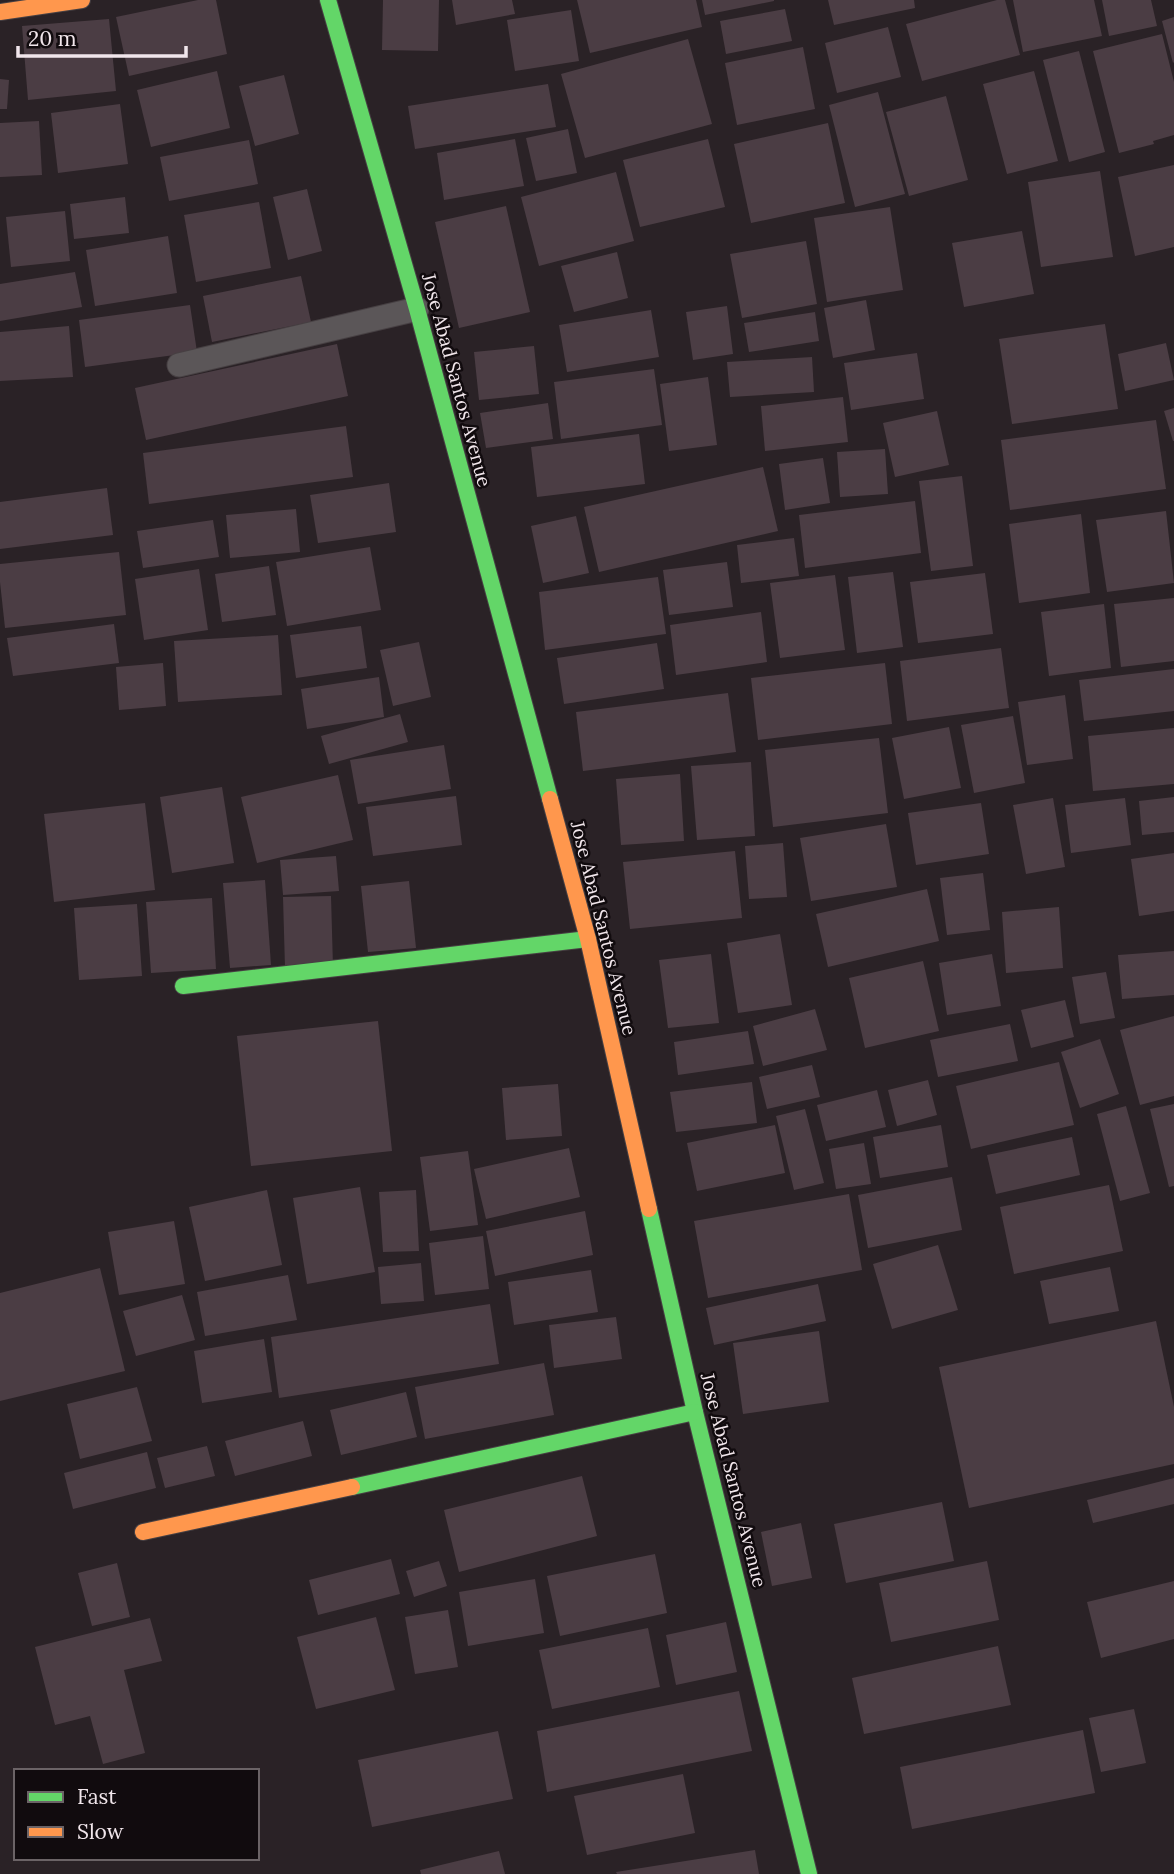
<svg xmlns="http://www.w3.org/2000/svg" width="1174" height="1874" font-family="Lora,serif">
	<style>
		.building { fill: #4b3d44 }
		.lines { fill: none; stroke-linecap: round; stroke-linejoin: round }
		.lane-casing { stroke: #474043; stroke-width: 25 }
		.fast-casing { stroke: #474043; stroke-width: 18 }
		.slow-casing { stroke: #474043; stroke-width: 18 }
		.lane { stroke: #5b5658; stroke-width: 23 }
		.fast { stroke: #63d668; stroke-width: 16 }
		.slow { stroke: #ff974d; stroke-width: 16 }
		.labels { text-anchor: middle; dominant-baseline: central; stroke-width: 5; stroke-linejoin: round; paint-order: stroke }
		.street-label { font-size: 19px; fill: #f1e6eb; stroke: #110b0e }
	</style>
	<rect width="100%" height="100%" fill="#2a2226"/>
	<g class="building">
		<polygon points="198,0 216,0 227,54 129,76 116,17"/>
		<polygon points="383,0 439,0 438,51 382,50"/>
		<polygon points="452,0 512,0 515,14 456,25"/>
		<polygon points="577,0 696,0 702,27 590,53"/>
		<polygon points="702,0 774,0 774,1 705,15"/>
		<polygon points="828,0 914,0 915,8 834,25"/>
		<polygon points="997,0 1005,0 1020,55 922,81 906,24"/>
		<polygon points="1013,0 1094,0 1102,36 1023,52"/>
		<polygon points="1102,0 1151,0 1157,26 1109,36"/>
		<polygon points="785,9 792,41 726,54 720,21"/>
		<polygon points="571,10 579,61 515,71 507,20"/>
		<polygon points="1174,17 1174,62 1173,63 1162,21"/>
		<polygon points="109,19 116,91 28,100 22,26"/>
		<polygon points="888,27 901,77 837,93 825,43"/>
		<polygon points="1162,34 1174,82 1174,135 1153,141 1154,144 1119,153 1093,51"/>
		<polygon points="688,39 712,124 585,158 561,74"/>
		<polygon points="803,47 815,109 737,125 725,63"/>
		<polygon points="1079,51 1105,152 1069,162 1043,60"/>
		<polygon points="217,71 230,128 151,147 137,90"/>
		<polygon points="1034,71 1058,161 1007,174 983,84"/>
		<polygon points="284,75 299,134 255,146 239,86"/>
		<polygon points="0,79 9,80 7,109 0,109"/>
		<polygon points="548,84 556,127 415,149 408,106"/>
		<polygon points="878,92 905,194 855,207 829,105"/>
		<polygon points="946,96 968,180 909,196 886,112"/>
		<polygon points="120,104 128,164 58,173 51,113"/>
		<polygon points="39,121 42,175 0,177 0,123"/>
		<polygon points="828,123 845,203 751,223 734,144"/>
		<polygon points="568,129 577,173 536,181 526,138"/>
		<polygon points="515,139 524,186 444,200 437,153"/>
		<polygon points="708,139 725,207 640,227 623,160"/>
		<polygon points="249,140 258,184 169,201 160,157"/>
		<polygon points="1174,165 1174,247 1135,256 1118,177"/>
		<polygon points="1100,171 1113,257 1041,267 1028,182"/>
		<polygon points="616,172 634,241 539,266 521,197"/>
		<polygon points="307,189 322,251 288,260 273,197"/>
		<polygon points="125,197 129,233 74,239 70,204"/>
		<polygon points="259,202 271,268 196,282 184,215"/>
		<polygon points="506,206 530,312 459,328 435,222"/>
		<polygon points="890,207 903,290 827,302 814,218"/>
		<polygon points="65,211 70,261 11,267 6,217"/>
		<polygon points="1022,231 1034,294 964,307 952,243"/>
		<polygon points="168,236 177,293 95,306 86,250"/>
		<polygon points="806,241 817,304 742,318 730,254"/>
		<polygon points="617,252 628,298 574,312 561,266"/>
		<polygon points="75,272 82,307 0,321 0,284"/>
		<polygon points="301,276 311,322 212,342 203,296"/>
		<polygon points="866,300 875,350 833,358 824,308"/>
		<polygon points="190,305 197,352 85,367 79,320"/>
		<polygon points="727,306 733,354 693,360 686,312"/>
		<polygon points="651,310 659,357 567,372 559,325"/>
		<polygon points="815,312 819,341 749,352 744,323"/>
		<polygon points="1105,324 1118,409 1012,424 999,339"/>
		<polygon points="69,326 73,377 0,381 0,332"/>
		<polygon points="1166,343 1174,380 1125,391 1118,354"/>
		<polygon points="337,344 348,396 146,440 135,388"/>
		<polygon points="534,346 539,394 479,400 474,352"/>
		<polygon points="917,353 924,399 851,410 844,363"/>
		<polygon points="812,357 814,392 730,397 727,362"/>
		<polygon points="654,369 662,425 561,439 554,382"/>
		<polygon points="708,377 717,445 669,451 660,384"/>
		<polygon points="843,397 848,442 765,451 761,406"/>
		<polygon points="548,403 553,439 486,448 480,413"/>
		<polygon points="1174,408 1174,441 1173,441 1164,411"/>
		<polygon points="937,411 949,465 895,477 883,423"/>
		<polygon points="1156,420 1166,489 1010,510 1001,440"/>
		<polygon points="346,426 353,477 149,504 143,453"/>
		<polygon points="639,434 645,484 537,497 531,447"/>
		<polygon points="885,449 888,494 840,497 837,452"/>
		<polygon points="823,458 830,503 785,510 779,464"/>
		<polygon points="763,467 778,531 599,572 584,507"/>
		<polygon points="962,476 973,566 931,571 919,481"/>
		<polygon points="389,483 396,532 318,543 310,495"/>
		<polygon points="107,488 113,535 0,549 0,502"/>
		<polygon points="915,501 921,553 805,568 799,515"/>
		<polygon points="296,509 300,552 230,558 226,515"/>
		<polygon points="1166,511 1174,583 1107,592 1096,520"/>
		<polygon points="1081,514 1090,593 1019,603 1009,524"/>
		<polygon points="576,516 589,573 543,583 531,526"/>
		<polygon points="213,520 219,557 143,568 137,531"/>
		<polygon points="794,538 799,576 741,583 737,545"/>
		<polygon points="370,547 381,610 287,626 276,562"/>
		<polygon points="119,552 126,615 5,628 0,582 0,564"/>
		<polygon points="727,562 733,607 669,615 663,570"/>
		<polygon points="269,566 276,615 222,622 215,574"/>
		<polygon points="199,569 208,630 144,640 135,579"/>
		<polygon points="893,572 903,647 857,653 848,577"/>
		<polygon points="985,573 993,634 918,643 910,582"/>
		<polygon points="835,575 845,650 780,658 770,583"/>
		<polygon points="658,577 666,634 545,650 539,592"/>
		<polygon points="1174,598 1174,661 1121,667 1114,604"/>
		<polygon points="1104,604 1111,668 1049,676 1041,612"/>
		<polygon points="761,612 767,662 676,675 670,625"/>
		<polygon points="114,624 119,663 13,676 7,638"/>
		<polygon points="361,626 367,668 296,678 290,635"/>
		<polygon points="278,635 282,695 178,702 174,641"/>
		<polygon points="419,642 431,697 393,706 380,650"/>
		<polygon points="657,643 664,689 564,704 557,658"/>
		<polygon points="1001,648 1009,708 907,721 900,661"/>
		<polygon points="163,663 166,706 119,710 116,667"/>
		<polygon points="885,663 892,724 758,740 751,678"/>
		<polygon points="1174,669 1174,711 1084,721 1079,680"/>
		<polygon points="379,677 384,717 307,729 301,689"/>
		<polygon points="728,693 736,752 583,771 576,712"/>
		<polygon points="1065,695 1073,759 1027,765 1018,702"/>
		<polygon points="400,714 408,742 329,764 321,736"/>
		<polygon points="1013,716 1025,783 974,793 961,725"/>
		<polygon points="949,727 961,788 904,799 892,738"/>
		<polygon points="1174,728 1174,784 1093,791 1088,736"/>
		<polygon points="879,738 888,813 773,827 765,750"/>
		<polygon points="444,745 451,789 358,804 350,760"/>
		<polygon points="751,762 755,836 697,840 691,766"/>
		<polygon points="680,774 684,841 621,845 616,779"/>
		<polygon points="338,775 353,840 257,863 241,797"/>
		<polygon points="222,787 234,863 172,873 160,797"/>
		<polygon points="456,796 462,845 373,856 366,807"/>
		<polygon points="1174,797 1174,832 1142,835 1139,801"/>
		<polygon points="1053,798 1065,867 1026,874 1013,805"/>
		<polygon points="1125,798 1131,845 1071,853 1065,805"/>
		<polygon points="145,803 155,890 54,902 44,814"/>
		<polygon points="981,803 989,854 916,865 908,813"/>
		<polygon points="886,824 897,887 811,901 800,838"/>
		<polygon points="783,843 787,897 749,899 745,846"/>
		<polygon points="735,851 742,918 630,929 623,862"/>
		<polygon points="1174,853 1174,911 1139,916 1131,859"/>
		<polygon points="336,856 339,891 283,895 280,860"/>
		<polygon points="983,873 990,930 947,935 940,878"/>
		<polygon points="265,880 271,965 230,968 223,883"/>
		<polygon points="409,881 416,948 368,952 361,886"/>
		<polygon points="927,889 939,941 828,967 816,914"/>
		<polygon points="331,896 333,967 285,968 283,897"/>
		<polygon points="212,898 216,969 151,973 146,902"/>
		<polygon points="137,904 142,976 79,980 74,908"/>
		<polygon points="1059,907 1063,968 1006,973 1002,912"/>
		<polygon points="780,934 792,1005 738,1013 727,943"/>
		<polygon points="1174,951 1174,995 1122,999 1118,955"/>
		<polygon points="711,954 719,1023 668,1028 659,960"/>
		<polygon points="992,954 1001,1006 947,1015 939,963"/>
		<polygon points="923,961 939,1031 865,1048 849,978"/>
		<polygon points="1106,972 1115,1018 1080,1024 1072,977"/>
		<polygon points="1065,1000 1074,1037 1031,1048 1021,1010"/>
		<polygon points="815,1009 827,1050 763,1066 753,1026"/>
		<polygon points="1174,1016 1174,1096 1140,1105 1120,1030"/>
		<polygon points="378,1021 392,1151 251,1166 237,1036"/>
		<polygon points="1010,1024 1018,1061 938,1077 930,1040"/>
		<polygon points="748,1031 754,1064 678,1075 674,1042"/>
		<polygon points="1100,1039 1119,1094 1080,1108 1061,1052"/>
		<polygon points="1059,1062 1074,1125 971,1149 956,1086"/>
		<polygon points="812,1065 820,1097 767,1109 759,1077"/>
		<polygon points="928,1080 937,1115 897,1126 888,1090"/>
		<polygon points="752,1082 757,1123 676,1132 670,1092"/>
		<polygon points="558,1084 562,1136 506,1140 502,1088"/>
		<polygon points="877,1090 886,1127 826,1141 817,1105"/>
		<polygon points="1174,1104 1174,1186 1169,1187 1150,1109"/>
		<polygon points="1126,1106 1150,1193 1120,1201 1097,1114"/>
		<polygon points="805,1109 824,1183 794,1190 776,1116"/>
		<polygon points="775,1125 785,1173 697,1191 687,1143"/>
		<polygon points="941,1125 948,1167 880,1178 873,1137"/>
		<polygon points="1072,1137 1080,1175 996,1194 987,1155"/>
		<polygon points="864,1143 871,1184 836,1189 829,1149"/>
		<polygon points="569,1148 580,1197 486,1219 474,1169"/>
		<polygon points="468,1151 478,1225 430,1231 420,1157"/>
		<polygon points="952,1177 962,1230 868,1248 858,1195"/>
		<polygon points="1109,1185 1123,1251 1014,1274 1000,1207"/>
		<polygon points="360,1187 375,1272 307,1284 293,1198"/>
		<polygon points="267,1190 282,1265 205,1281 189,1207"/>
		<polygon points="416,1190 419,1251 383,1252 379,1192"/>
		<polygon points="849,1194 862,1270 708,1298 694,1221"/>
		<polygon points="585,1211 593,1255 495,1276 486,1231"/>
		<polygon points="174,1221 185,1284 119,1295 108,1232"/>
		<polygon points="483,1236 489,1289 435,1295 429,1243"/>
		<polygon points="938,1245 958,1310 892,1329 873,1264"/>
		<polygon points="421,1263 424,1301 381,1304 378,1267"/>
		<polygon points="1110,1267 1119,1311 1049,1324 1040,1281"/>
		<polygon points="100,1268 125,1371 0,1401 0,1293"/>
		<polygon points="591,1270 598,1312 514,1325 508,1282"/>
		<polygon points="288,1275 297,1320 205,1336 197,1292"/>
		<polygon points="818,1284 826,1321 714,1345 706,1308"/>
		<polygon points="182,1295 195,1340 136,1356 123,1311"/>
		<polygon points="490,1304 499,1364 279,1398 271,1337"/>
		<polygon points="616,1317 622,1359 554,1368 549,1325"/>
		<polygon points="1156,1321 1174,1407 1174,1464 969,1508 939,1367"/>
		<polygon points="819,1331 829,1402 743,1414 733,1343"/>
		<polygon points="264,1339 272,1392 202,1403 194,1351"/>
		<polygon points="544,1363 554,1415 425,1439 415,1387"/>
		<polygon points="137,1387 152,1441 80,1459 67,1404"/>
		<polygon points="406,1392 417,1437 341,1455 330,1410"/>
		<polygon points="303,1421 312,1456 235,1476 225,1441"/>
		<polygon points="207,1446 215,1476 165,1488 157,1458"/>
		<polygon points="147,1452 156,1488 73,1509 64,1473"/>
		<polygon points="582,1476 597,1536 459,1572 444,1510"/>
		<polygon points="1174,1478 1174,1504 1093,1523 1087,1500"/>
		<polygon points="942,1502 954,1561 846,1583 834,1524"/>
		<polygon points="801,1523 812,1578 772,1586 761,1532"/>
		<polygon points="655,1554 667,1613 560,1636 547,1576"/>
		<polygon points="391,1559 400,1594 318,1615 309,1580"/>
		<polygon points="439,1561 447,1586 414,1597 406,1571"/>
		<polygon points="987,1561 999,1620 891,1642 879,1583"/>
		<polygon points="117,1563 130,1617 92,1626 78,1573"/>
		<polygon points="535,1579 544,1633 468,1646 459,1592"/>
		<polygon points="1174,1581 1174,1639 1101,1658 1087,1602"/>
		<polygon points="448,1610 458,1667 415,1674 405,1617"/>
		<polygon points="376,1617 395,1690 316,1709 297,1637"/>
		<polygon points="150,1618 162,1661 124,1670 145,1753 103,1764 90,1716 55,1725 35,1647"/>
		<polygon points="726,1622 737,1672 676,1685 666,1635"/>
		<polygon points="648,1628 660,1687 552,1709 539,1650"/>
		<polygon points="998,1646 1011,1705 864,1734 852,1678"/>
		<polygon points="739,1691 752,1751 547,1792 537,1731"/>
		<polygon points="1134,1709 1146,1763 1101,1772 1089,1718"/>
		<polygon points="1083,1730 1095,1793 912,1829 900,1767"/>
		<polygon points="498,1731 513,1799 372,1827 358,1760"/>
		<polygon points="683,1774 695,1833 587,1855 574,1796"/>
		<polygon points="755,1850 759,1874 617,1874 616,1872"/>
		<polygon points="499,1851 505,1874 421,1874 420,1870"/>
	</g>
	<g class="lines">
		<defs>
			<polyline id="lane" points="179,365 417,309"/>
			<g id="fast">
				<polyline points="328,0 417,309 550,799"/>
				<polyline points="183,986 588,939"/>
				<polyline points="649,1209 695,1412 809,1874"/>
				<polyline points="352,1487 695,1412"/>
			</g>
			<g id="slow">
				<polyline points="0,12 82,0"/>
				<polyline points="550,799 588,939 649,1209"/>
				<polyline points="143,1532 352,1487"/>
			</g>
		</defs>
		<use href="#lane" class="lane-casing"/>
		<use href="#fast" class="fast-casing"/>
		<use href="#slow" class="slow-casing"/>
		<use href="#lane" class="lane"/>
		<use href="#fast" class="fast"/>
		<use href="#slow" class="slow"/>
	</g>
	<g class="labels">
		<g class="street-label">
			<text transform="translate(457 380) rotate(75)">Jose Abad Santos Avenue</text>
			<text transform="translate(604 928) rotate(76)">Jose Abad Santos Avenue</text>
			<text transform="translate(734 1480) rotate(76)">Jose Abad Santos Avenue</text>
		</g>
	</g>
	<rect x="14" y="1769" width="245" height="91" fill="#110b0e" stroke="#6b6366" stroke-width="2"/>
	<rect x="28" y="1792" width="35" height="10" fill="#63d668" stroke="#6b6366" stroke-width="2"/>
	<text x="77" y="1804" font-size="21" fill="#f1e6eb">Fast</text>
	<rect x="28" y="1827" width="35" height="10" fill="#ff974d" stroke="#6b6366" stroke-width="2"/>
	<text x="77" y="1839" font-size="21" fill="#f1e6eb">Slow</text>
	<path d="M18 46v10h168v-10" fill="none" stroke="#f1e6eb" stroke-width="3.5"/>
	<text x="28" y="46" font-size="21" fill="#f1e6eb" stroke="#110b0e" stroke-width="5" paint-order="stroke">20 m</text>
</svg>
